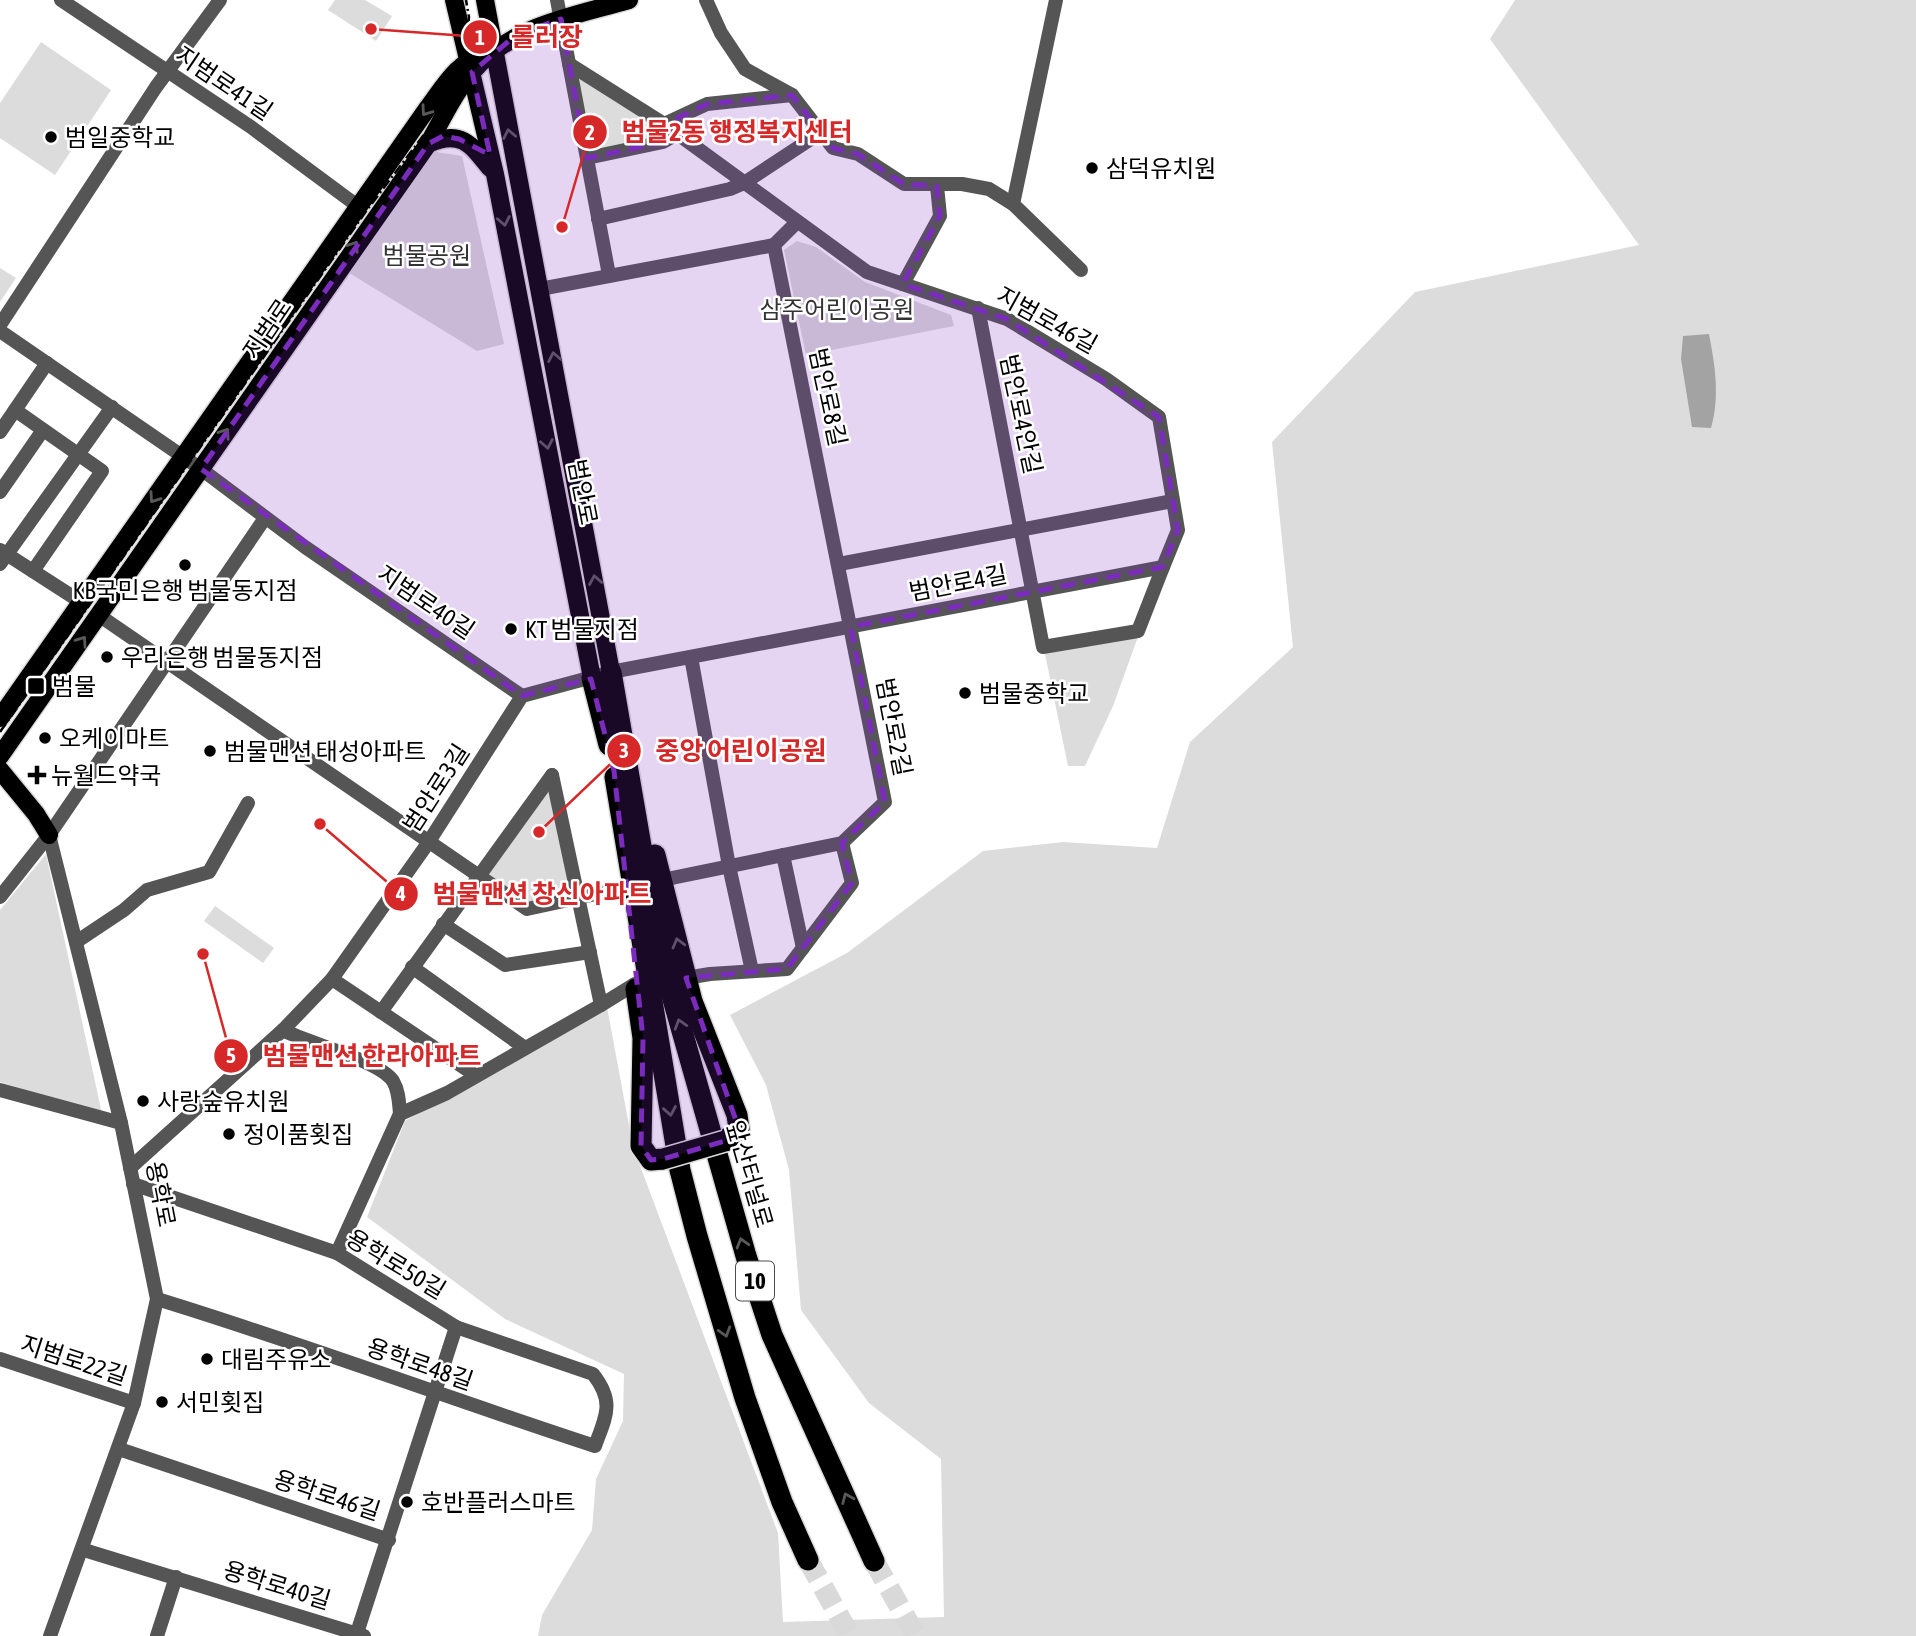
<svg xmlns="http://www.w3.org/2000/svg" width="1916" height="1636" font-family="'Asap Condensed','Noto Sans KR',sans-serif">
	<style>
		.green { fill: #dcdcdc }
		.water { fill: #a3a3a3 }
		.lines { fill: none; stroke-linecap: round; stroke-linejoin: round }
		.highway-tunnel { stroke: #d9d9d9; stroke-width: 21; stroke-dasharray: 21 10; stroke-linecap: butt }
		.major-casing { stroke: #dbdbdb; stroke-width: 21 }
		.highway-casing { stroke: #dbdbdb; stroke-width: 24 }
		.minor { stroke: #555; stroke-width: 14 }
		.major { stroke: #000; stroke-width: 18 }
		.highway { stroke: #000; stroke-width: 21 }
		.rail { stroke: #000; stroke-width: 2.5; stroke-dasharray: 10 3.5 2 3.5; stroke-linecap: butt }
		.highway-bridge-casing { stroke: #dbdbdb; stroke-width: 24; stroke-linecap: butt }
		.highway-bridge { stroke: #000; stroke-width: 21 }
		.oneway { stroke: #595959 }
		.marked { fill: #7b2cbf; fill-opacity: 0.2; stroke: #7b2cbf; stroke-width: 5; stroke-dasharray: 14 9; stroke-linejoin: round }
		.poi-dot { fill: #000; stroke: #fff; stroke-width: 2.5 }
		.labels { text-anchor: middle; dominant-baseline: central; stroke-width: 5; stroke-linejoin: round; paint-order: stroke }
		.shield { fill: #fff; stroke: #4c4c4c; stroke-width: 2 }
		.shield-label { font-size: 23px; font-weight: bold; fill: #000 }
		.street-label { font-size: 24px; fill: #000; stroke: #fff }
		.poi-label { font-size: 24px; fill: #000; stroke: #fff; text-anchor: start }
		.park-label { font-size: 24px; fill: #333; stroke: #fff }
		.leader { fill: none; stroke: #d62828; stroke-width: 2.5 }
		.callout-dot { fill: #d62828; stroke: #fff; stroke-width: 2.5 }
		.mark-label { font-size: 21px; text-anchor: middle; font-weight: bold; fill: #fff }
		.callout-label { font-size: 26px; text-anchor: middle; font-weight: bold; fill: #d62828; stroke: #fff; stroke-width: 5; stroke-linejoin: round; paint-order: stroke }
	</style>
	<rect width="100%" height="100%" fill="#fff"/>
	<g class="green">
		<polygon points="335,0 365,0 392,16 376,41 328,10"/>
		<polygon points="1515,0 1916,0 1916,1636 538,1636 542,1615 592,1530 596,1479 623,1421 624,1374 505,1319 367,1217 405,1121 607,1007 633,1147 778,1533 783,1622 944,1617 941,1459 869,1403 801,1310 789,1170 766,1085 730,1015 847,953 983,851 1063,842 1157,848 1190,742 1293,647 1272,442 1415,292 1639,245 1490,39"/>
		<polygon points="41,42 111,90 55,175 0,138 0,103"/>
		<polygon points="572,68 666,133 664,139 589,155"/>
		<polygon points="430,151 462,156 504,344 477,351 346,271"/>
		<polygon points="797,241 816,247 865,282 951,315 954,326 806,355 784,250"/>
		<polygon points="0,268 16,278 0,302"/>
		<polygon points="1139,634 1113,706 1085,766 1068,766 1045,654"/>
		<polygon points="548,790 574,894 527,905 486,877"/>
		<polygon points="46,854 102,1114 0,1082 0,910"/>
		<polygon points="215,906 274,948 263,963 204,921"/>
	</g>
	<path class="water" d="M 1709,334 C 1715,366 1720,396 1711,428 L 1692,427 L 1681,359 L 1683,336 Z"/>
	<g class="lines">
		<g class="highway-tunnel">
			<polyline points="808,1560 850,1636"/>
			<polyline points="874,1561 916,1636"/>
		</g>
		<defs>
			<g id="major">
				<polyline points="454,0 495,174 592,678"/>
				<polyline points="485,0 611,672"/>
				<path d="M 428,144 C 460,129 471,144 490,168"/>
				<path d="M 0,718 L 427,109 C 445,85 457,62 487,52"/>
				<path d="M 0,756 L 428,144 C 442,120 455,91 474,70 C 513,25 574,16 629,0"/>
				<polyline points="0,770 36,814 49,835"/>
			</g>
			<g id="highway">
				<polyline points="611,672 659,950 746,1256 772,1335 874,1561"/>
				<polyline points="592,678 609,745"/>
				<polyline points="615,777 680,1170 697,1236 745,1398 782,1502 808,1560"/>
				<polyline points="655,855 692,1001 737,1115 739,1129 725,1141"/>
				<polyline points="636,989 643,1038 641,1146 651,1160 663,1159"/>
			</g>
		</defs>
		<use href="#major" class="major-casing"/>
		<use href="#highway" class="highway-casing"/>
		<g class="minor">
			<polyline points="61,0 251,127 359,207"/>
			<polyline points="557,0 609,275"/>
			<polyline points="706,0 721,33 745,69 792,95 833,148 858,154 904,184 962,184 989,189 1013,204 1081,270"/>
			<polyline points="664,124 707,104 792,95"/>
			<polyline points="587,158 663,142 677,134"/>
			<polyline points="1013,204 1056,0"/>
			<polyline points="598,219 730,189 744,183 823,131"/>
			<polyline points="774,245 797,222"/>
			<polyline points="903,284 940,216 937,186"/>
			<polyline points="540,289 774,245"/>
			<polyline points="978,308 1043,647 1138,631 1163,567"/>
			<polyline points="0,325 156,87 220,0"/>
			<polyline points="0,331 201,469 305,547 522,696"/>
			<polyline points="15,410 102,471 33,571"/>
			<polyline points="0,432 47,363"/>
			<polyline points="0,492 43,430"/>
			<polyline points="0,550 81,602"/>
			<polyline points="0,564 112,407"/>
			<polyline points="839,564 1173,501"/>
			<polyline points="100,616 527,909 624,888"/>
			<polyline points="691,657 729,866 752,971"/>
			<polyline points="552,775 601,1005 635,984"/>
			<polyline points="49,835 121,1123 157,1299 134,1403 50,1636"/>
			<polyline points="783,855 803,948"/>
			<polyline points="662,880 842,843 885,802 774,245"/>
			<polyline points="0,897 49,835 265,518"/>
			<polyline points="443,924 505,965 590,952"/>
			<polyline points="76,942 124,910 147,890 209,872 248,803"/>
			<polyline points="412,967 525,1048"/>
			<polyline points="686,978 710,974 787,969 852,883 842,843"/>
			<polyline points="332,979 475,1075"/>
			<polyline points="381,1012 552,775"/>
			<path d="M 283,1030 C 309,1044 379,1060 393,1081 C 399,1091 399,1103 400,1114"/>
			<polyline points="0,1090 121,1123"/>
			<polyline points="130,1168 283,1030 332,979 428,843 522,696 611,672 1163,567 1178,530 1159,417 1106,379 1007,319 867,272 664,124 569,64"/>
			<path d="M 133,1184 L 337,1253 L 456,1327 L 593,1374 C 615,1402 606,1416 595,1446 C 448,1398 304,1344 157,1299"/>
			<polyline points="337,1253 400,1114 447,1093 601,1005"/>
			<polyline points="0,1359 134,1403"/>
			<polyline points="119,1449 389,1540"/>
			<polyline points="84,1550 364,1636"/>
			<polyline points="357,1633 456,1327"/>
			<polyline points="157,1636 176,1577"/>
		</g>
		<use href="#major" class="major"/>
		<use href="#highway" class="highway"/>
		<polyline class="rail" points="0,732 367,210 451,99 465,66 469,17 466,0"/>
		<defs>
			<polyline id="highway-bridge" points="663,1159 725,1141"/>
		</defs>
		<use href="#highway-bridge" class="highway-bridge-casing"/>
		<use href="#highway-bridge" class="highway-bridge"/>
	</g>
	<defs><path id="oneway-chevron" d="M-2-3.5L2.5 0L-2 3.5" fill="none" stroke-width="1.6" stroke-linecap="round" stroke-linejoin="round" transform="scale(1.75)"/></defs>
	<g class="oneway">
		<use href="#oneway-chevron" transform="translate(426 111) rotate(125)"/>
		<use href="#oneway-chevron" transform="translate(509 134) rotate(-101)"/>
		<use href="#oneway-chevron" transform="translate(504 221) rotate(79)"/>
		<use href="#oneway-chevron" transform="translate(354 246) rotate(-56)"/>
		<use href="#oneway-chevron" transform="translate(554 357) rotate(-101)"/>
		<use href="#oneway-chevron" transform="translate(225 433) rotate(-56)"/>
		<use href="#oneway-chevron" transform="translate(547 444) rotate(79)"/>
		<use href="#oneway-chevron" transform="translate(154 498) rotate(125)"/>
		<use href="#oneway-chevron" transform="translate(595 580) rotate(-100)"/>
		<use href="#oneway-chevron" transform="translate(82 641) rotate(-55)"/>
		<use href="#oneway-chevron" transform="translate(678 943) rotate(-105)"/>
		<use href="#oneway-chevron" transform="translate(680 1024) rotate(-107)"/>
		<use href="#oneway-chevron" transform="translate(670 1111) rotate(80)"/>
		<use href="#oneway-chevron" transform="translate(742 1243) rotate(-106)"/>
		<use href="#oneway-chevron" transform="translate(725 1332) rotate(73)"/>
		<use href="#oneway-chevron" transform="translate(847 1498) rotate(-113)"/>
	</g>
	<path class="marked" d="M 561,19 L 587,158 L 683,138 L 664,124 L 707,104 L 792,95 L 833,148 L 858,154 L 904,184 L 937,186 L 940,216 L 903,284 L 1007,319 L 1159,417 L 1178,530 L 1163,567 L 851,627 L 885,802 L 842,843 L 852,883 L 787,969 L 686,978 L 739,1129 L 725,1141 L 663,1159 L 651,1160 L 641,1146 L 643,1038 L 614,771 L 591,679 L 522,696 L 201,469 L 428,144 L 443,136 L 459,139 L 490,155 L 472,72 L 516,35 Z"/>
	<g class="poi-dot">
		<circle cx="51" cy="137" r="7"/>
		<circle cx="1092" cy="168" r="7"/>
		<circle cx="185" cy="565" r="7"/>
		<circle cx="511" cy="629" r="7"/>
		<circle cx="107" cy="657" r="7"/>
		<rect x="27" y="677" width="18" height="18" rx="3.5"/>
		<circle cx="965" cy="693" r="7"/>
		<circle cx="45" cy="738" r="7"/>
		<circle cx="210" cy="751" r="7"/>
		<path d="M33.5 764.5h7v7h7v7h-7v7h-7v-7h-7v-7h7z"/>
		<circle cx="143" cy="1101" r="7"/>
		<circle cx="229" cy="1134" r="7"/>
		<circle cx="207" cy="1359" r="7"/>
		<circle cx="162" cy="1402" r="7"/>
		<circle cx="407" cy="1502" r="7"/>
	</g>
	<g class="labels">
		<rect class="shield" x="736" y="1261.5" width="38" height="39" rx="5"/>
		<g class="shield-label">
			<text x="755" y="1281">10</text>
		</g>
		<g class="street-label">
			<text transform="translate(224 83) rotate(34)">지범로41길</text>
			<text transform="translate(1047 320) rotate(29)">지범로46길</text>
			<text transform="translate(267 329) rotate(-56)">지범로</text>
			<text transform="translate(828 397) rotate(78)">범안로8길</text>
			<text transform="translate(1021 414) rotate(78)">범안로4안길</text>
			<text transform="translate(583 492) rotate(79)">범안로</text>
			<text transform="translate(958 583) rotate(-11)">범안로4길</text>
			<text transform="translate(426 602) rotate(34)">지범로40길</text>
			<text transform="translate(894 727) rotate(79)">범안로2길</text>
			<text transform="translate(436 788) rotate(-57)">범안로3길</text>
			<text transform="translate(750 1174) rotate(74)">앞산터널로</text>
			<text transform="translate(161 1194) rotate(79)">용학로</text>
			<text transform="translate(396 1264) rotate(31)">용학로50길</text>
			<text transform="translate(74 1360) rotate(18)">지범로22길</text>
			<text transform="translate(420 1364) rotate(19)">용학로48길</text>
			<text transform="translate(327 1495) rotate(18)">용학로46길</text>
			<text transform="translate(277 1585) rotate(17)">용학로40길</text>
		</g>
		<g class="poi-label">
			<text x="65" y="137">범일중학교</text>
			<text x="1106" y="168">삼덕유치원</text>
			<text x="185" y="590" text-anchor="middle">KB국민은행 범물동지점</text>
			<text x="525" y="629">KT 범물지점</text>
			<text x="121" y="657">우리은행 범물동지점</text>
			<text x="52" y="686">범물</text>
			<text x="979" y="693">범물중학교</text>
			<text x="59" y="738">오케이마트</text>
			<text x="224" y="751">범물맨션 태성아파트</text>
			<text x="51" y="775">뉴월드약국</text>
			<text x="157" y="1101">사랑숲유치원</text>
			<text x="243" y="1134">정이품횟집</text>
			<text x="221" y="1359">대림주유소</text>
			<text x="176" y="1402">서민횟집</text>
			<text x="421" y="1502">호반플러스마트</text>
		</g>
		<g class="park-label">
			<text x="427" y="255">범물공원</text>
			<text x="837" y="309">삼주어린이공원</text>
		</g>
	</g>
	<path class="leader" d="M371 29L480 37M562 227L590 132M539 832L624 751M320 824L401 894M203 954L231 1056"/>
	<g class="callout-dot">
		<circle cx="371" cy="29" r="7"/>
		<circle cx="562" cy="227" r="7"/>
		<circle cx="539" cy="832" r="7"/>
		<circle cx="320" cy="824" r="7"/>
		<circle cx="203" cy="954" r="7"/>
		<circle cx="480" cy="37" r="18"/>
		<circle cx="590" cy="132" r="18"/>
		<circle cx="624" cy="751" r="18"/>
		<circle cx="401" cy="894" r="18"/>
		<circle cx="231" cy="1056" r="18"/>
	</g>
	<g class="mark-label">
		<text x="480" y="45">1</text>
		<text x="590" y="140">2</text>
		<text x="624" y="758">3</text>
		<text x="401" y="901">4</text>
		<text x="231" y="1063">5</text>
	</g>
	<g class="callout-label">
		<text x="547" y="46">롤러장</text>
		<text x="737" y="141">범물2동 행정복지센터</text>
		<text x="741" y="760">중앙 어린이공원</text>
		<text x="542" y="903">범물맨션 창신아파트</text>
		<text x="372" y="1065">범물맨션 한라아파트</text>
	</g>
</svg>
